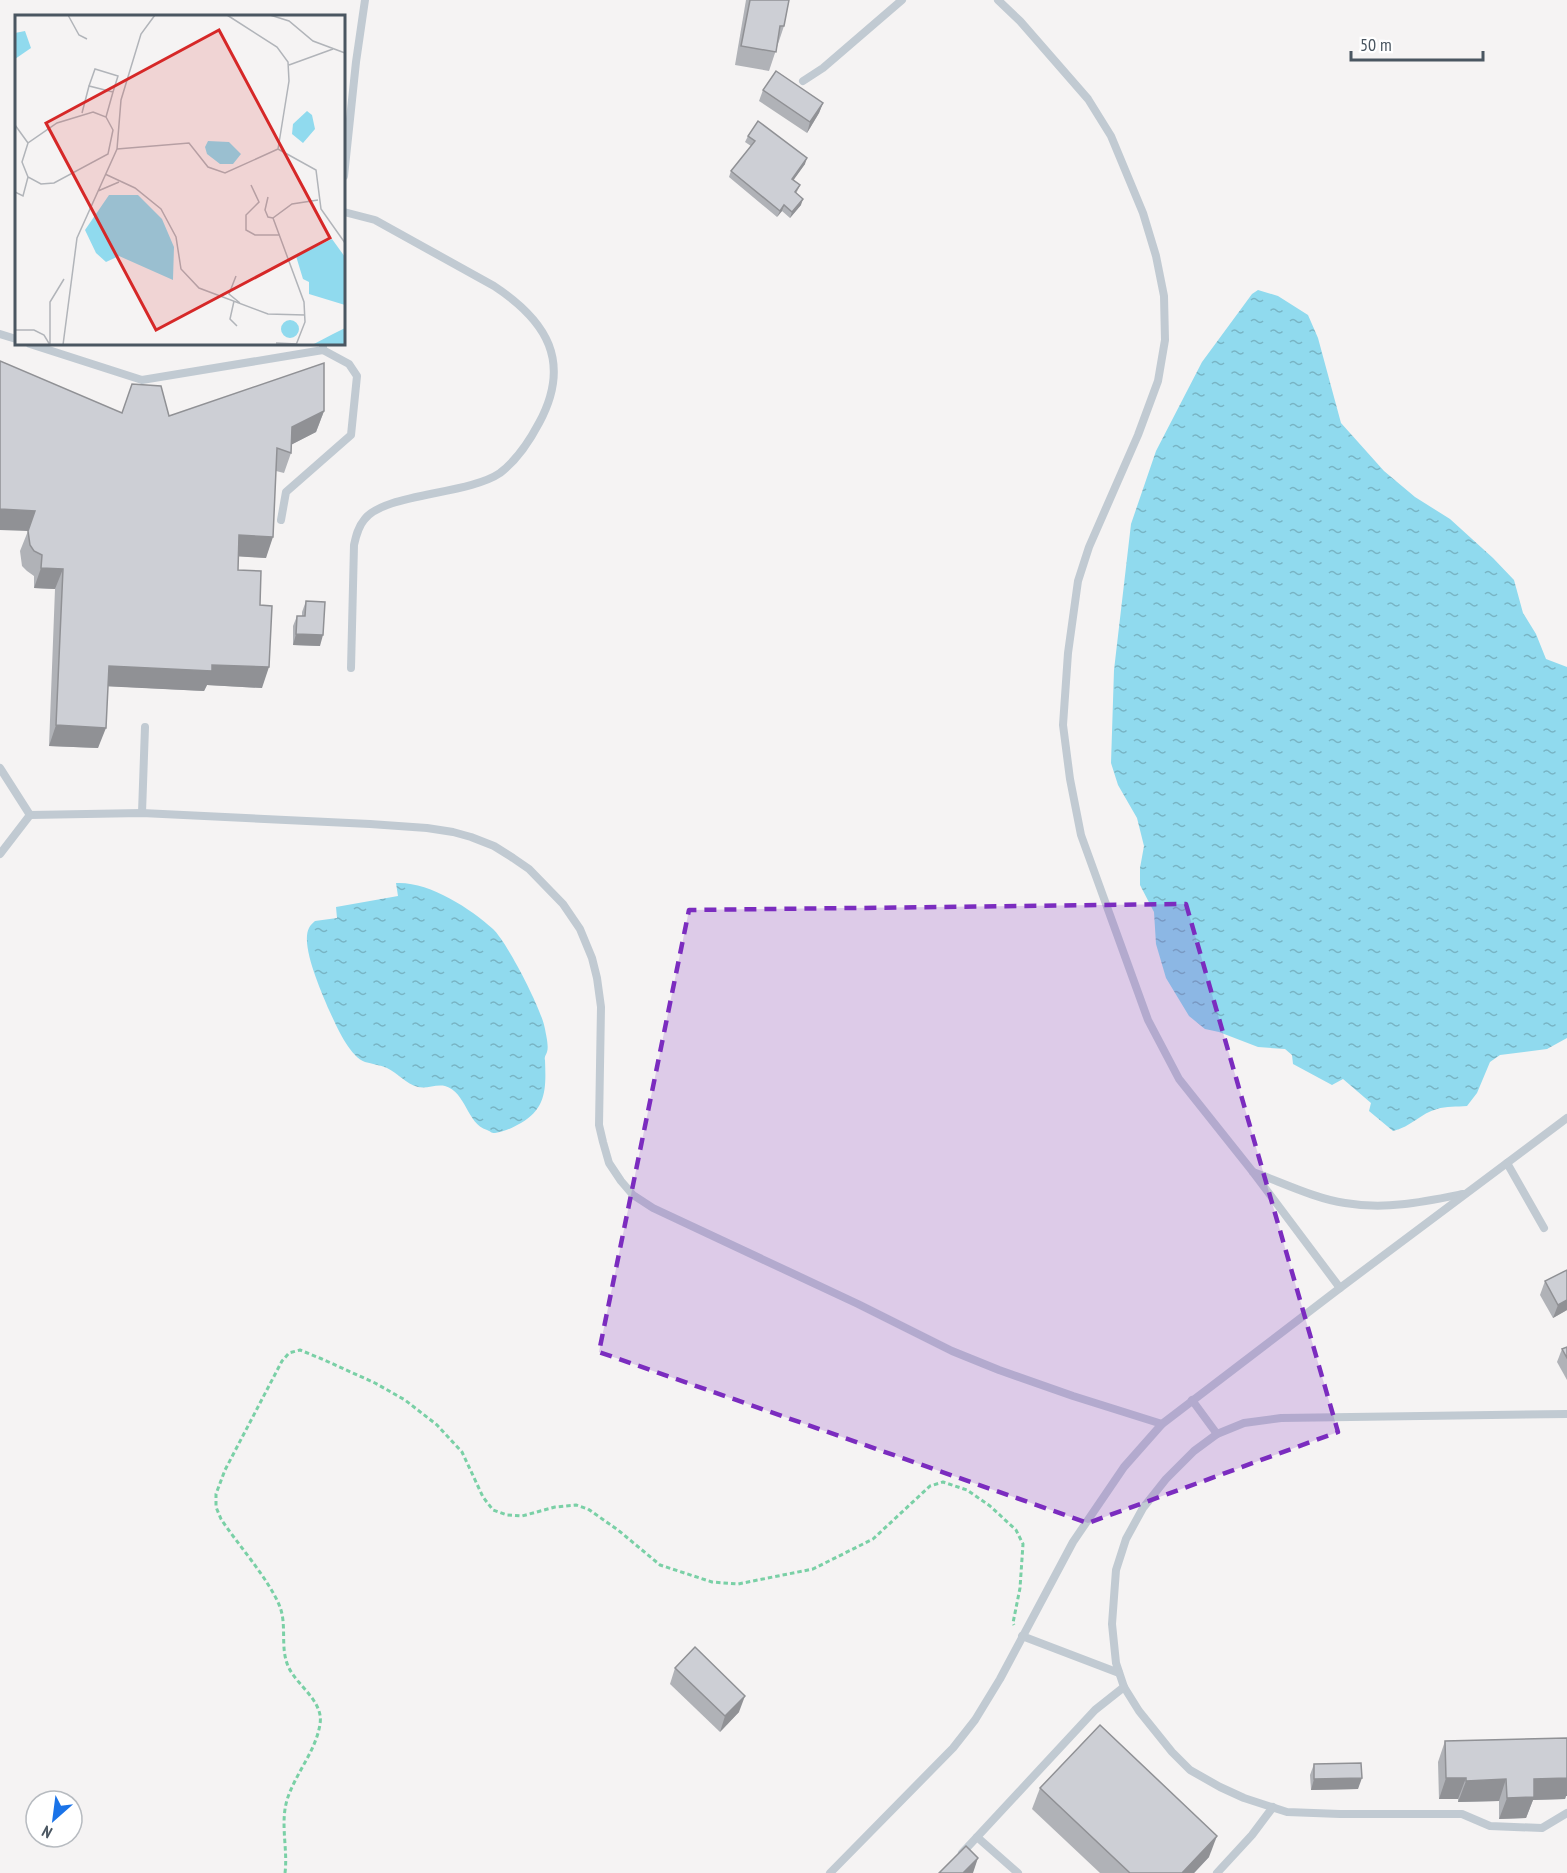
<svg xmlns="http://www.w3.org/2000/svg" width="1567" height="1873" font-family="'PT Sans Narrow',sans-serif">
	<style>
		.water { fill: url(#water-ripples) }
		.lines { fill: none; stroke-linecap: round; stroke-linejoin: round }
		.path { stroke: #7ad0a6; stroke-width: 3; stroke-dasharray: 4.5 3; stroke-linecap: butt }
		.lane { stroke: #c1cad2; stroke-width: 8 }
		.wall { fill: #b0b2b7 }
		.shaded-wall { fill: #909195 }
		.building { fill: #cdcfd5; stroke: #909195; stroke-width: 1.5 }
		.marked { fill: #7b2cbf; fill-opacity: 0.2; stroke: #7b2cbf; stroke-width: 4.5; stroke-dasharray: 12 8; stroke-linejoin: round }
		.inset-road { fill: none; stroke: #b1b4b9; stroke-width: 1.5 }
		.view { fill: #d62828; fill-opacity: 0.15; stroke: #d62828; stroke-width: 3 }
		.inset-edge { fill: none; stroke: #4a5661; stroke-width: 3 }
	</style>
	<defs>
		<pattern id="water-ripples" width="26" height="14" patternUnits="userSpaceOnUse" patternTransform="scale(1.5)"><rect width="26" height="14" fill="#90daee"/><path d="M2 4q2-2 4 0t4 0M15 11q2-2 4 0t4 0" fill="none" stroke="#78b4c4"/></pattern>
	</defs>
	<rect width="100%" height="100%" fill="#f5f3f3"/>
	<g class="water">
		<path d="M 1258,290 L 1278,296 L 1308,315 L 1318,338 L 1341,423 L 1384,471 L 1415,497 L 1450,519 L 1493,558 L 1514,580 L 1523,613 L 1536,634 L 1546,659 L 1567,667 L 1567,1038 L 1547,1049 L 1500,1055 L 1490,1062 L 1477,1093 L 1467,1106 C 1457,1107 1446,1106 1437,1109 C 1421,1113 1411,1127 1393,1131 L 1369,1111 L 1371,1103 L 1343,1079 L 1332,1085 L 1293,1064 L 1292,1055 L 1285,1049 L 1258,1047 L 1219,1032 L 1205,1029 L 1189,1016 L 1166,978 L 1156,944 L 1154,912 L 1140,885 L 1140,868 L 1144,846 L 1137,818 L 1118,785 L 1111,763 L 1114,670 L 1131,524 L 1156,451 L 1202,362 L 1252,294 Z"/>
		<path d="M 396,883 C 428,881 470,908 493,929 C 507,942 542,1010 545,1029 C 546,1035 549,1046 547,1052 C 546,1055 544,1057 545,1060 C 546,1087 547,1108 521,1123 C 514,1127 504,1132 495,1133 C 490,1133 492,1132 487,1130 C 466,1123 467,1093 445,1086 C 436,1084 427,1089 418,1087 C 406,1084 398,1073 387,1068 C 380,1065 372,1064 365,1062 C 349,1056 336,1025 329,1010 C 322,993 300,945 309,928 C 310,925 313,923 315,921 L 337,918 L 336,907 L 398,896 Z"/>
	</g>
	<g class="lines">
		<path class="path" d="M 285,1873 C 288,1849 280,1824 287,1800 C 295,1774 316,1751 320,1724 C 324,1701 296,1685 288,1666 C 280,1647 287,1626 280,1607 C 269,1579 238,1545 221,1519 L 216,1507 L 216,1494 L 225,1470 L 282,1361 L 289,1353 L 300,1350 L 322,1359 L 375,1383 L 405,1400 L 437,1425 L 462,1452 L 483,1497 L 493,1510 L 507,1515 L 522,1516 L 555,1507 L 576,1505 L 588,1509 L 618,1530 L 660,1565 L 712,1582 L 738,1584 L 813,1569 L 873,1539 L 930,1486 L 943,1482 L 967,1490 L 990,1506 L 1016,1530 L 1023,1544 L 1020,1588 L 1013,1623 L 1014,1625"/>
		<g class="lane">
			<polyline points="998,0 1020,21 1088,99 1111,136 1143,213 1156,256 1164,296 1165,340 1158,381 1138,435 1089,547 1078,581 1068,653 1063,725 1070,779 1081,835 1148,1020 1179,1079 1253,1172 1340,1288"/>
			<polyline points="803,81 823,68 902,0"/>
			<polyline points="344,176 356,62 365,0"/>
			<path d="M 344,212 L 375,220 L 494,286 C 547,321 572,362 539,423 C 529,442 517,460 500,473 C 468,495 383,493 364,520 C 358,527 356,536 354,545 L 351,668"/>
			<polyline points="0,334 16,339"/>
			<polyline points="30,344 142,380 323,350 323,344"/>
			<polyline points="281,520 286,492 351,435 357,376 349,364 323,350"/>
			<polyline points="0,768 30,815"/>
			<polyline points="142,813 145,727"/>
			<polyline points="30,815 142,813 370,824 427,828 453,832 471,837 494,846 513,858 529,869 563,904 580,929 592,958 597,978 601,1007 599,1125 603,1142 609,1163 621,1181 633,1195 653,1208 858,1304 952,1351 999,1370 1073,1396 1162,1424"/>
			<polyline points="0,854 30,815"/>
			<polyline points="1507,1163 1544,1228"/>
			<path d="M 1253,1172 C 1281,1182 1316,1199 1345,1203 C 1386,1210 1423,1202 1463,1194"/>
			<polyline points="1192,1400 1217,1434"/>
			<polyline points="1567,1414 1281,1418 1244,1423 1217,1434 1194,1451 1166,1479 1143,1508 1126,1539 1116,1570 1112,1624 1116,1663 1124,1687 1139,1711 1172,1752 1190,1770 1220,1787 1244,1798 1287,1812 1340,1814 1462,1814 1490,1826 1542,1828 1567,1813"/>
			<polyline points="1022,1636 1119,1673"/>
			<polyline points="962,1853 977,1837"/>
			<polyline points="830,1873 953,1748 975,1720 1000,1679 1073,1542 1124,1467 1162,1424 1340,1288 1567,1118"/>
			<polyline points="1018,1873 977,1837 1095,1710 1124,1687"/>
			<polyline points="1217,1873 1252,1835 1273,1807"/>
		</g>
	</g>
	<g class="wall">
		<polygon points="746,0 789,0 784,26 769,71 735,65"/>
		<polygon points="763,90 823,103 819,113 807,133 759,101"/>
		<polygon points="748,136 805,164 793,180 800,185 796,194 801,205 790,218 782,211 777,217 729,177 731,171 751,146 745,142"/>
		<polygon points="324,411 316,432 292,444 291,453 284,473 276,471 266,558 238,556 238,570 260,605 262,688 207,685 204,691 108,686 98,748 49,746 55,589 34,588 34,576 27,571 22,566 20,551 28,531 122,413 169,416"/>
		<polygon points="306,601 320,646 293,645 293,626 297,616 302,616 302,612"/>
		<polygon points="1567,1270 1567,1310 1553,1318 1540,1295 1545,1281"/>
		<polygon points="1567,1347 1567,1380 1557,1362 1562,1349"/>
		<polygon points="675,1668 739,1712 720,1732 670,1684"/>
		<polygon points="1567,1738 1567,1796 1566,1796 1565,1799 1533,1800 1526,1818 1499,1819 1499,1801 1458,1802 1458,1799 1439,1799 1438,1762 1445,1741"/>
		<polygon points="1314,1764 1358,1789 1311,1790 1310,1775"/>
		<polygon points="1040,1788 1209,1857 1194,1873 1100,1873 1032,1809"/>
	</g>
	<g class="shaded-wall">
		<polygon points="823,103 819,113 807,133 810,122"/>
		<polygon points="807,158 805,164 790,185 792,179"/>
		<polygon points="803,199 801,205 790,218 792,212"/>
		<polygon points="784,205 782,211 777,217 780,211"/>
		<polygon points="324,411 316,432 285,448 292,427"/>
		<polygon points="0,509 35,511 28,531 0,530"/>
		<polygon points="239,535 273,537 266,558 232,556"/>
		<polygon points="41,568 63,569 55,589 34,588"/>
		<polygon points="296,634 323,635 320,646 293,645"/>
		<polygon points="212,665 269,667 262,688 207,685 204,691 101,686 109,666"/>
		<polygon points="56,725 106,728 98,748 49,746"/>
		<polygon points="1567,1300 1567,1310 1553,1318 1558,1305"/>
		<polygon points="745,1696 739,1712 720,1732 725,1716"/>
		<polygon points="1362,1778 1358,1789 1311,1790 1314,1779"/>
		<polygon points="1446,1778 1466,1778 1458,1799 1439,1799"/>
		<polygon points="1567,1778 1567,1796 1566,1796 1565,1799 1533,1800 1526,1818 1499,1819 1507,1798 1534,1779"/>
		<polygon points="1506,1779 1499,1801 1458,1802 1466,1781"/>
		<polygon points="1217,1836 1209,1857 1194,1873 1182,1873"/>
		<polygon points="978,1858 973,1873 963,1873"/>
	</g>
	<g class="building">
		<polygon points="750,0 789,0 784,26 780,26 776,52 741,46"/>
		<polygon points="776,71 823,103 810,122 763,90"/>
		<polygon points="758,121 807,158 792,179 800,185 795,192 803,199 792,212 784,205 780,211 731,171 755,141 748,136"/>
		<polygon points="0,361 122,413 132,384 161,386 169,416 324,363 324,411 292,427 291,453 277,448 273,537 239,535 238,570 261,571 260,605 272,606 269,667 212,665 212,671 109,666 106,728 56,725 63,569 41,568 42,555 34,551 30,545 28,531 35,511 0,509"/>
		<polygon points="306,601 325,602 323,635 296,634 297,616 305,616"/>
		<polygon points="1567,1270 1567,1300 1558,1305 1545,1281"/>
		<polygon points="1567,1347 1567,1358 1562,1349"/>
		<polygon points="695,1647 745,1696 725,1716 675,1668"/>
		<polygon points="1100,1725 1217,1836 1182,1873 1130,1873 1040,1788"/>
		<polygon points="1567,1738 1567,1778 1534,1779 1534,1797 1507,1798 1506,1779 1466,1781 1466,1778 1446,1778 1445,1741"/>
		<polygon points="1361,1763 1362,1778 1314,1779 1314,1764"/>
		<polygon points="966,1846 978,1858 963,1873 939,1873"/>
	</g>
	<path class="marked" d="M 1186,904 L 1338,1432 L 1088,1523 L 599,1352 L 689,910 Z"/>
	<g transform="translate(15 15)">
		<rect width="330" height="330" fill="#f5f3f3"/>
		<path d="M 10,16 L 16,33 L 0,44 L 0,18 ZM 292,96 L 297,100 L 300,114 L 288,128 L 277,119 L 278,109 ZM 193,126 L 214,127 L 226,139 L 218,149 L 205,149 L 192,139 L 190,132 ZM 94,180 L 123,180 L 147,204 L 159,232 L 158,265 L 104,241 L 91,247 L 81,238 L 70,215 ZM 317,224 L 330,242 L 330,290 L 294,279 L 294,267 L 288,264 L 281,241 ZM266 314a9 9 0 1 1 18 0a9 9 0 1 1-18 0ZM 330,313 L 330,330 L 297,330 L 318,319 Z" fill="#90daee"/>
		<path class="inset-road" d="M 53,0 L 64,20 L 72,24M 212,0 L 262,32 L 273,47 L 274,66 L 263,134M 255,0 L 274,6 L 298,26 L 330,38M 274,50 L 318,34M 74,71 L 80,54 L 103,61 L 98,77M 78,97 L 91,102 L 98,115 L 93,139 L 39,168 L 26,169 L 13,162 L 7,147 L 13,128 L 42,108 ZM 67,98 L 74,71 L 98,77 L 91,102M 0,110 L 13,128M 102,134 L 174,128 L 193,152 L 210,158 L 263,134M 263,134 L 301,155 L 306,194 L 330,228M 90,159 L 120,173 L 146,194 L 161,222 L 166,254 L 184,273 L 253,299 L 290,300M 0,167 L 0,177 L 8,181 L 13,162M 236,170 L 244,187 L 231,200 L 231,215 L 240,220 L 265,220M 83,176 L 104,167M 253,182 L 250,195 L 253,202 L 258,203M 221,261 L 214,279 L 225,288M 219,286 L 215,304 L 222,311M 0,315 L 19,315 L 29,320 L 35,330M 261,328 L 282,329M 35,330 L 35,287 L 49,264M 48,330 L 62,223 L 102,134 L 106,85 L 126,19 L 140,0M 281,330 L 290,307 L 289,287 L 258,203 L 277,189 L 303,185"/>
		<path class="view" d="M 204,15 L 315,223 L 141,315 L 31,108 Z"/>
		<rect width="330" height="330" class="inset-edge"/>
	</g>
	<g transform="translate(54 1819) rotate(208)"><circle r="28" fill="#ffffff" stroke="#b7bbc0" stroke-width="1.5"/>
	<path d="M0-4.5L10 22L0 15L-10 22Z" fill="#1a73e8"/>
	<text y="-9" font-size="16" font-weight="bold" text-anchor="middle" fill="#4a5661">N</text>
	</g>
	<path d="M1351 51v9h132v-9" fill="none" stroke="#4a5661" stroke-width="3"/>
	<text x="1360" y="51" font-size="18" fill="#4a5661" stroke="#ffffff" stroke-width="4.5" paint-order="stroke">50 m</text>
</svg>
